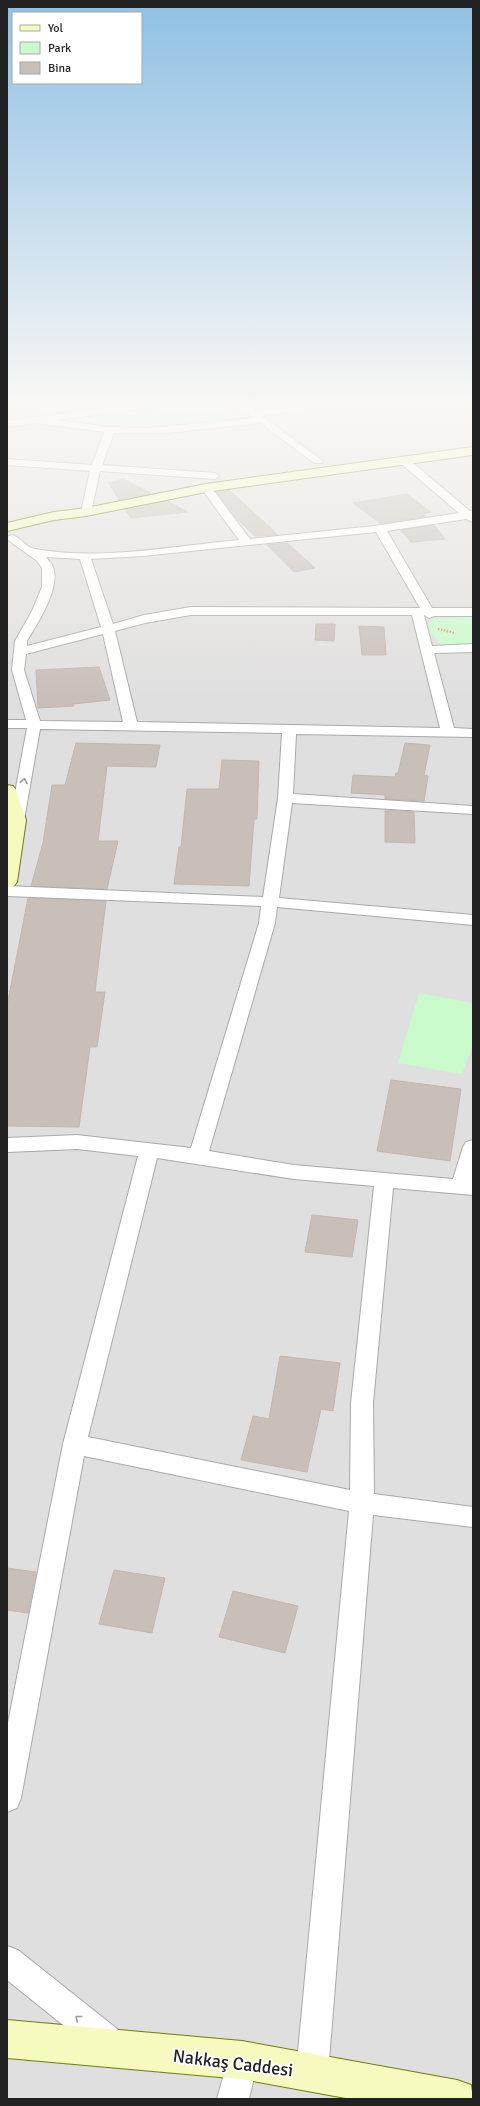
<svg xmlns="http://www.w3.org/2000/svg" width="480" height="2106" font-family="Signika,sans-serif">
	<style>
		.residential { fill: #e0dfdf }
		.park { fill: #c8facc }
		.building { fill: #c7bfb8; stroke: #c4b6ab }
		.lines { fill: none; stroke-linecap: round; stroke-linejoin: round }
		.street-casing { stroke: #a9a9a9; stroke-width: 2 }
		.secondary-casing { stroke: #707d05; stroke-width: 2 }
		.path { stroke: #fa8072; stroke-width: 2; stroke-dasharray: 1.5 1.5; stroke-linecap: butt }
		.street { fill: #fff; fill-rule: evenodd }
		.secondary { fill: #f7fabf; fill-rule: evenodd }
		.oneway { stroke: #9c9c9c }
		.labels { text-anchor: middle; dominant-baseline: central; stroke-width: 3.5; stroke-linejoin: round; paint-order: stroke }
		.near-street-label { font-size: 18px; fill: #222; stroke: #fff }
	</style>
	<rect width="100%" height="100%" fill="#f2efe9"/>
	<rect class="residential" x="7" y="404" width="466" height="1695"/>
	<g class="park">
		<polygon points="187,404 222,404 242,419 165,427 118,427 70,423 67,420"/>
		<polygon points="473,617 473,644 442,646 431,633 429,623 434,619"/>
		<polygon points="419,993 473,1003 473,1046 462,1074 398,1063"/>
	</g>
	<g class="building">
		<polygon points="123,479 151,493 119,500 109,483"/>
		<polygon points="229,490 275,532 278,535 255,536 237,519 216,492"/>
		<polygon points="407,494 431,512 424,514 426,517 380,523 353,503"/>
		<polygon points="167,501 188,512 131,518 125,510"/>
		<polygon points="434,525 445,539 411,542 401,530"/>
		<polygon points="287,543 315,568 294,572 267,545"/>
		<polygon points="316,624 335,624 334,641 315,640"/>
		<polygon points="359,626 384,627 386,655 362,655"/>
		<polygon points="99,667 110,700 73,704 74,706 38,708 36,670"/>
		<polygon points="76,743 160,745 156,767 107,766 98,841 118,841 107,889 31,886 43,843 52,785 65,785"/>
		<polygon points="405,743 430,745 424,775 428,776 424,801 385,799 385,795 351,793 353,775 395,777 396,773 398,773"/>
		<polygon points="222,760 259,761 257,819 254,819 249,886 174,884 179,847 181,847 187,789 219,789"/>
		<polygon points="385,810 414,812 415,843 385,842"/>
		<polygon points="28,898 106,901 95,992 105,992 97,1047 90,1047 79,1127 7,1126 7,1006"/>
		<polygon points="391,1080 461,1089 450,1161 377,1151"/>
		<polygon points="312,1215 358,1220 352,1257 305,1252"/>
		<polygon points="280,1356 340,1363 333,1411 321,1409 307,1472 241,1460 253,1416 269,1419"/>
		<polygon points="7,1568 36,1572 28,1613 7,1610"/>
		<polygon points="114,1570 165,1578 152,1633 99,1624"/>
		<polygon points="233,1591 298,1606 285,1653 219,1637"/>
	</g>
	<g class="lines">
		<defs>
			<g id="street">
				<polygon points="134,404 163,404 158,407 57,420 110,427 148,428 253,418 235,404 247,404 255,411 299,404 326,404 321,407 262,416 323,461 322,463 314,463 260,423 167,433 114,433 102,465 215,473 220,476 215,479 100,471 91,512 86,515 81,512 90,471 7,465 7,459 92,465 104,432 36,423 7,427 7,421"/>
				<path d="M 403,457 L 407,458 L 470,511 L 473,511 L 473,522 L 466,519 L 387,531 L 432,608 L 473,608 L 473,616 L 434,616 L 429,618 L 424,615 L 432,646 L 473,644 L 473,652 L 434,653 L 454,728 L 473,729 L 473,737 L 296,734 L 293,794 L 473,806 L 473,814 L 292,803 L 279,898 L 473,915 L 473,925 L 277,907 L 275,923 L 209,1151 L 294,1165 L 453,1179 L 463,1147 L 466,1142 L 473,1140 L 473,1195 L 393,1188 L 373,1403 L 374,1494 L 473,1507 L 473,1527 L 373,1515 L 328,2073 L 323,2084 L 312,2089 L 301,2084 L 296,2073 L 349,1511 L 84,1456 L 21,1798 L 17,1808 L 7,1812 L 7,1728 L 63,1444 L 138,1156 L 77,1149 L 7,1152 L 7,1138 L 77,1135 L 191,1148 L 259,923 L 261,906 L 7,896 L 7,886 L 263,897 L 278,798 L 282,733 L 40,729 L 24,820 L 22,823 L 12,823 L 10,820 L 27,728 L 7,728 L 7,720 L 26,720 L 12,670 L 15,641 L 32,611 L 42,587 L 42,568 L 37,561 L 8,540 L 7,537 L 12,535 C 21,537 26,548 35,549 C 101,561 173,546 239,540 L 201,488 L 206,485 L 210,486 L 250,539 L 374,526 L 459,513 L 399,462 L 398,460 L 399,458 ZM 376,532 L 420,608 L 191,607 L 144,615 L 113,624 L 91,559 L 143,556 ZM 46,557 L 80,559 L 101,627 L 27,646 L 27,641 C 37,624 61,588 53,567 C 52,564 48,560 46,557 ZM 191,615 L 412,615 L 440,728 L 137,722 L 115,631 L 145,623 ZM 103,634 L 123,722 L 40,721 L 24,670 L 26,654 ZM 157,1158 L 294,1179 L 374,1186 L 351,1403 L 350,1490 L 88,1437 Z"/>
				<polygon points="7,1946 18,1950 121,2032 125,2043 121,2054 110,2058 99,2054 7,1980"/>
				<polygon points="242,2044 253,2049 258,2060 249,2099 217,2099 231,2049"/>
			</g>
			<g id="secondary">
				<polygon points="473,447 473,455 206,492 86,516 54,520 7,531 7,523 54,512 86,508 206,484"/>
				<polygon points="7,785 13,786 16,790 26,820 17,882 14,886 7,888"/>
				<polygon points="7,2020 242,2041 457,2080 471,2085 473,2099 351,2099 242,2079 7,2058"/>
			</g>
		</defs>
		<use href="#street" class="street-casing"/>
		<use href="#secondary" class="secondary-casing"/>
		<polyline class="path" points="438,629 455,633"/>
		<use href="#street" class="street"/>
		<use href="#secondary" class="secondary"/>
	</g>
	<defs><path id="oneway-chevron" d="M-2-3.5L2.5 0L-2 3.5" fill="none" stroke-width="1.6" stroke-linecap="round" stroke-linejoin="round"/></defs>
	<g class="oneway">
		<use href="#oneway-chevron" transform="translate(24 781) rotate(-80)"/>
		<use href="#oneway-chevron" transform="translate(78 2018) rotate(-141)"/>
	</g>
	<linearGradient id="sky" x2="0" y2="1"><stop stop-color="#8fc0e4"/><stop offset="0.58" stop-color="#f9f8f5"/><stop offset="1" stop-color="#f9f8f5" stop-opacity="0"/></linearGradient>
	<rect width="480" height="699" fill="url(#sky)"/>
	<g class="labels">
		<g class="near-street-label">
			<text transform="translate(233 2063) rotate(7)">Nakkaş Caddesi</text>
		</g>
	</g>
	<rect width="480" height="2106" fill="none" stroke="#222222" stroke-width="16"/>
	<rect x="12" y="12" width="130" height="72" fill="#ffffff" stroke="#a7a7a7"/>
	<rect x="20" y="25" width="20" height="6" fill="#f7fabf" stroke="#a7a7a7"/>
	<text x="48" y="32" font-size="12" fill="#222222">Yol</text>
	<rect x="20" y="42" width="20" height="12" fill="#c8facc" stroke="#a7a7a7"/>
	<text x="48" y="52" font-size="12" fill="#222222">Park</text>
	<rect x="20" y="62" width="20" height="12" fill="#c7bfb8" stroke="#a7a7a7"/>
	<text x="48" y="72" font-size="12" fill="#222222">Bina</text>
</svg>
